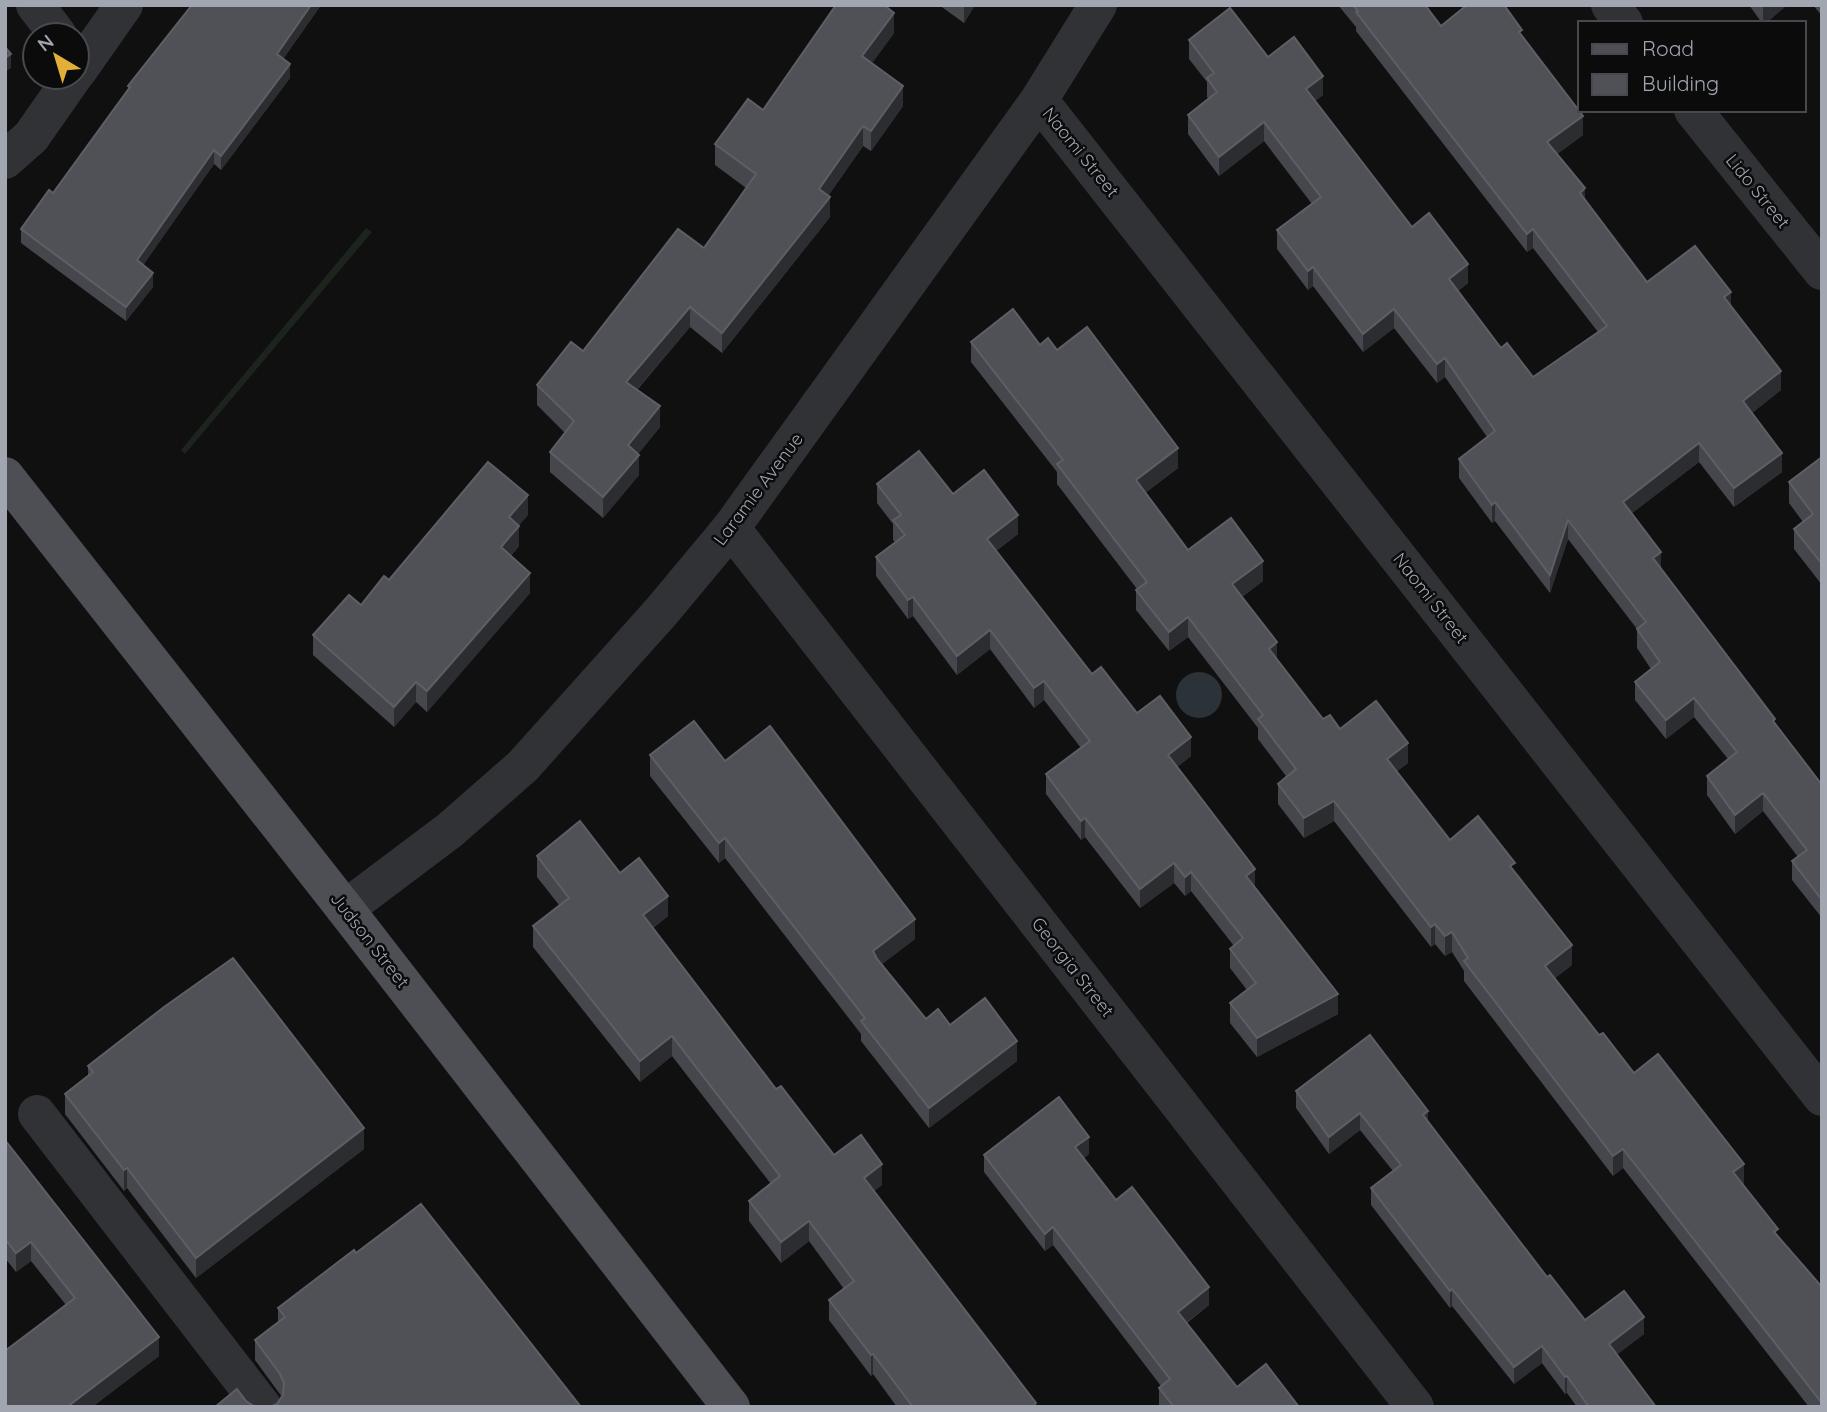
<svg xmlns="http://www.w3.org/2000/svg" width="1827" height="1412" font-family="Quicksand,sans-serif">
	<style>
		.green { fill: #1d231d }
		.water { fill: #2b3238 }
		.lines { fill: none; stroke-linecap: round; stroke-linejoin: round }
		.minor { stroke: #313236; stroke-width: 38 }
		.major { stroke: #4d4f54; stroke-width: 38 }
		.wall { fill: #46474c }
		.shaded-wall { fill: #2c2d30 }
		.building { fill: #505157; stroke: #5d5f65; stroke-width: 2 }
		.labels { text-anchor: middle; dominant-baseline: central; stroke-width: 5; stroke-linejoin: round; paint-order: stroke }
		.street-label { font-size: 18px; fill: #a2a6b1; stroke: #0b0b0c }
	</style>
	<rect width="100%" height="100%" fill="#101011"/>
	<polygon class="green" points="366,228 372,232 185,454 181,450"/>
	<circle class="water" cx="1199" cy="695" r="23"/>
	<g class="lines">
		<g class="minor">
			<polyline points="35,5 58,35"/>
			<polyline points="1610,5 1624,23"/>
			<polyline points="77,72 124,5"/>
			<polyline points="1039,100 1822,1097"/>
			<polyline points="1693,110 1822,271"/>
			<polyline points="5,160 31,137 73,77"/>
			<polyline points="731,528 1415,1407"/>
			<polyline points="345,909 450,830 523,766 661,612 731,528 1039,100 1098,5"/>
			<polyline points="37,1114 263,1407"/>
		</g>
		<polyline class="major" points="5,476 345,909 731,1407"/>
	</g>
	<g class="wall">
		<polygon points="192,5 321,5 283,59 290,78 221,170 214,164 143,265 153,287 126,321 21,243 21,229 53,193 128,90 128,86"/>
		<polygon points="939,5 975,5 964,23"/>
		<polygon points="1338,5 1425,5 1441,26 1522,37 1583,135 1557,154 1585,200 1647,282 1731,306 1781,390 1752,413 1782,472 1734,507 1699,462 1632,513 1661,570 1822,785 1822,918 1792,880 1792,861 1798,857 1763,811 1735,834 1707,795 1707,776 1728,759 1694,717 1666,739 1635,700 1635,682 1651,669 1637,648 1637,629 1568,539 1550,593 1495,521 1492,523 1459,478 1459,459 1487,437 1445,377 1437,383 1394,328 1363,352 1313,286 1308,290 1277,249 1277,230 1312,204 1264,141 1219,176 1188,134 1188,115 1209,99 1207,97 1207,82 1189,59 1189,40 1268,57 1323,95 1315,101 1412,227 1468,283 1458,291 1501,348 1533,377 1598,332 1533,248 1527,252 1356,31 1356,27"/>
		<polygon points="1749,5 1787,5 1766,23 1762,23"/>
		<polygon points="1813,5 1822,5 1822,16"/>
		<polygon points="894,33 872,63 903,106 871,151 863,146 828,196 830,217 722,353 690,327 637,390 660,427 638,454 639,475 603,518 550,472 550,452 565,433 537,405 537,385 583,351 704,248 746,188 715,165 715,144 763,110"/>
		<polygon points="971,342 1040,345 1057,350 1178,468 1145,493 1188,550 1263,581 1242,597 1277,660 1323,719 1340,729 1408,763 1396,772 1450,840 1515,872 1572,965 1555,978 1599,1035 1634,1073 1744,1184 1743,1184 1778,1236 1822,1287 1822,1407 1809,1407 1623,1168 1613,1176 1464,981 1464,971 1452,952 1445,956 1435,944 1431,947 1334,821 1304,838 1278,804 1278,784 1286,776 1258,739 1258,728 1188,637 1169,651 1136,610 1136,590 1137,589 1057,484 1057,472 971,362"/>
		<polygon points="1822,457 1822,585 1794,549 1794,529 1803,522 1789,503 1789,482"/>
		<polygon points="877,484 953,494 1018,534 996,551 1092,674 1137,713 1191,756 1177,767 1338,1014 1257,1057 1230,1023 1230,1003 1247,990 1230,968 1230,949 1234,946 1191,891 1185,896 1174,883 1140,908 1085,837 1081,840 1046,794 1046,774 1081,748 1044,700 1034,708 990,649 957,675 913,616 908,619 876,576 876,557 895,542 893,540 893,524 877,503"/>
		<polygon points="528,515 519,525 519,546 511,556 530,593 427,712 416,702 394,727 313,655 313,635 361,605 389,580"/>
		<polygon points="650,755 725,761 915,939 882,964 926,1019 950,1025 1017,1061 929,1128 861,1041 861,1034 725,858 719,863 650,776"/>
		<polygon points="537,856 620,873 668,916 653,928 776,1089 834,1155 882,1185 874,1191 1036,1407 897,1407 873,1374 871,1376 829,1320 829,1300 844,1289 809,1241 781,1263 749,1221 749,1201 771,1184 672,1056 640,1082 533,947 533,926 559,905 537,877"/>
		<polygon points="88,1066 364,1149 196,1278 127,1188 124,1191 65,1114 65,1094 88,1076"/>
		<polygon points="1296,1091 1428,1122 1547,1277 1585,1320 1644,1334 1617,1354 1656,1407 1577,1407 1567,1393 1565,1394 1542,1363 1514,1384 1452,1306 1450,1308 1371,1205 1371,1188 1393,1171 1360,1130 1329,1154 1296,1108"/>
		<polygon points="5,1140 159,1356 92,1407 5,1407 66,1305 31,1261 16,1272 5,1258"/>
		<polygon points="1089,1154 1084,1158 1116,1200 1209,1305 1187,1323 1237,1387 1299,1407 1161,1407 1159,1405 1159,1388 1161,1386 1053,1245 1045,1251 984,1172 984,1155"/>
		<polygon points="421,1204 277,1404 282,1397 255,1360 255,1340 278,1322 278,1308 356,1253"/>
	</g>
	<g class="shaded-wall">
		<polygon points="311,5 321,5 277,68 277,54"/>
		<polygon points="964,5 975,5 964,23"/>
		<polygon points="1765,5 1787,5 1766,23 1763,23 1763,6"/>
		<polygon points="894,13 894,33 862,77 862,56"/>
		<polygon points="11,54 11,68 5,72 5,58"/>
		<polygon points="290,64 290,78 221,170 221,156"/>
		<polygon points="1323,76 1323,95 1306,108 1306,89"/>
		<polygon points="903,86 903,106 871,151 871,131"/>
		<polygon points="1583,116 1583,135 1547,161 1547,142"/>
		<polygon points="1264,122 1264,141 1219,176 1219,157"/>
		<polygon points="863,126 863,146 819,209 819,189"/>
		<polygon points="214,150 214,164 137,274 137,260"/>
		<polygon points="1585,188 1585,207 1580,193"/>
		<polygon points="830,197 830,217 722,353 722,333"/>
		<polygon points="1533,229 1533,248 1527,252 1527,234"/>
		<polygon points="1468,264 1468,283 1449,298 1449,279"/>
		<polygon points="1313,267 1313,286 1308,290 1308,271"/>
		<polygon points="153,273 153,287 126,321 126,307"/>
		<polygon points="1731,292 1731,311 1724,297"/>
		<polygon points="690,307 690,327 626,402 626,382"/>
		<polygon points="1394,309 1394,328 1363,352 1363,334"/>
		<polygon points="1445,358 1445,377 1437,383 1437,364"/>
		<polygon points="1781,371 1781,390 1743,420 1743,401"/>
		<polygon points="660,406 660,427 628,466 628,445"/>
		<polygon points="1699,443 1699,462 1623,520 1623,502"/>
		<polygon points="1178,448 1178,468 1136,500 1136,480"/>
		<polygon points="1782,453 1782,472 1734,507 1734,488"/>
		<polygon points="639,455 639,475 603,518 603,497"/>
		<polygon points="528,495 528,515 509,537 509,517"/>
		<polygon points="1495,502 1495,521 1492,523 1492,505"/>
		<polygon points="1018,515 1018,534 987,558 987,539"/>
		<polygon points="1568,520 1568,539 1550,593 1550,575"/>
		<polygon points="519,526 519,546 501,568 501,547"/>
		<polygon points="1661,552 1661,570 1653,558"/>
		<polygon points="1263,561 1263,581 1232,604 1232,584"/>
		<polygon points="530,573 530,593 427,712 427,691"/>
		<polygon points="913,597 913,616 908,619 908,600"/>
		<polygon points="1188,617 1188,637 1169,651 1169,632"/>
		<polygon points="990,630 990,649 957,675 957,656"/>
		<polygon points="1277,642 1277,662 1269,649"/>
		<polygon points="1044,681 1044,700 1034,708 1034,688"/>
		<polygon points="416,682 416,702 394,727 394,707"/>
		<polygon points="1694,698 1694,717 1666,739 1666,720"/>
		<polygon points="1191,737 1191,756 1168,774 1168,755"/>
		<polygon points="1408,743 1408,763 1387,779 1387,759"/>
		<polygon points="1763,793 1763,811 1735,834 1735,815"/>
		<polygon points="1334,801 1334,821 1304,838 1304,818"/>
		<polygon points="1085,818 1085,837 1081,840 1081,821"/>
		<polygon points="725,838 725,858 719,863 719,843"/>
		<polygon points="1174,863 1174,883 1140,908 1140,889"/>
		<polygon points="1255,869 1255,888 1246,876"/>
		<polygon points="1191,872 1191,891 1185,896 1185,877"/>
		<polygon points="668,896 668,916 643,935 643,915"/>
		<polygon points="915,919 915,939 873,971 873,951"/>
		<polygon points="1435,924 1435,944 1431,947 1431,927"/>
		<polygon points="1452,932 1452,952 1445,956 1445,936"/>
		<polygon points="1572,945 1572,965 1545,985 1545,966"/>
		<polygon points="1338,994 1338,1014 1257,1057 1257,1038"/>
		<polygon points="672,1036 672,1056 640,1082 640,1061"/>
		<polygon points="1017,1041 1017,1061 929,1128 929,1108"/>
		<polygon points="1428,1111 1428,1128 1423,1115"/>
		<polygon points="1360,1113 1360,1130 1329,1154 1329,1137"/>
		<polygon points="364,1128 364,1149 196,1278 196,1258"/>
		<polygon points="1089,1137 1089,1154 1075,1165 1075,1147"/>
		<polygon points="1623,1149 1623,1168 1613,1176 1613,1156"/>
		<polygon points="882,1164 882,1185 864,1199 864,1178"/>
		<polygon points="1744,1164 1744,1184 1733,1191 1733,1172"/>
		<polygon points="127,1168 127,1188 124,1191 124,1170"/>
		<polygon points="809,1221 809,1241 781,1263 781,1242"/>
		<polygon points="1053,1227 1053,1245 1045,1251 1045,1234"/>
		<polygon points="31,1242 31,1261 16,1272 16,1253"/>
		<polygon points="1209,1287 1209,1305 1178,1329 1178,1312"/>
		<polygon points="1452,1289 1452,1306 1450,1308 1450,1291"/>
		<polygon points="1644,1317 1644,1334 1609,1361 1609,1344"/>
		<polygon points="159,1337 159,1356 92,1407 67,1407"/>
		<polygon points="1542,1346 1542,1363 1514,1384 1514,1367"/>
		<polygon points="873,1354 873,1374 871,1376 871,1355"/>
		<polygon points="1567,1376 1567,1393 1565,1394 1565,1377"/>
	</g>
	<g class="building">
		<polygon points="192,5 311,5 277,54 290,64 221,156 214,150 137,260 153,273 126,307 21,229 49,190 53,193 130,87 128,86"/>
		<polygon points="836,5 884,5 894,13 862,56 903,86 871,131 863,126 819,189 830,197 722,333 690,307 626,382 660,406 628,445 639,455 603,497 550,452 574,421 537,385 571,342 583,351 678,229 704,248 756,174 715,144 748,99 763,110"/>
		<polygon points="1353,5 1425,5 1441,26 1467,5 1504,5 1522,30 1519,32 1583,116 1547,142 1585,188 1580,193 1647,282 1695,246 1731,292 1724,297 1781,371 1743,401 1782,453 1734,488 1699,443 1623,502 1661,552 1653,558 1775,719 1773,721 1822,785 1822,900 1792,861 1807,850 1763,793 1735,815 1707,776 1737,752 1694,698 1666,720 1635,682 1660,662 1637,629 1646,622 1568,520 1550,575 1495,502 1492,505 1459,459 1495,431 1445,358 1437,364 1394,309 1363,334 1313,267 1308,271 1277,230 1321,197 1264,122 1219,157 1188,115 1217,92 1207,78 1214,73 1189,40 1230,8 1268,57 1294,37 1323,76 1306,89 1412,227 1429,213 1468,264 1449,279 1501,348 1507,343 1533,377 1607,326 1533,229 1527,234 1356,12 1358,11"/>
		<polygon points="5,47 11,54 5,58"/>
		<polygon points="1013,309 1040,345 1048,338 1057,350 1087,327 1178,448 1136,480 1188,550 1231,518 1263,561 1232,584 1277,642 1269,649 1323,719 1330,715 1340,729 1376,701 1408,743 1387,759 1450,840 1478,816 1515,863 1510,866 1572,945 1545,966 1599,1035 1603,1033 1634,1073 1658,1054 1744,1164 1733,1172 1778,1229 1774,1232 1822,1287 1822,1403 1623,1149 1613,1156 1464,961 1468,958 1452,932 1445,936 1435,924 1431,927 1334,801 1304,818 1278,784 1296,769 1258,719 1263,715 1188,617 1169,632 1136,590 1147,582 1057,464 1063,460 971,342"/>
		<polygon points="919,451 953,494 984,470 1018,515 987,539 1092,674 1101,667 1137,713 1160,696 1191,737 1168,755 1255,869 1246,876 1338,994 1257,1038 1230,1003 1256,983 1230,949 1243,938 1191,872 1185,877 1174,863 1140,889 1085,818 1081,821 1046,774 1090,741 1044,681 1034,688 990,630 957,656 913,597 908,600 876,557 905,535 893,520 901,515 877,484"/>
		<polygon points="1822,457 1822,564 1794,529 1813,514 1789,482"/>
		<polygon points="488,462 528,495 509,517 519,526 501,547 530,573 427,691 416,682 394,707 313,635 349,595 361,605 384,576 389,580"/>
		<polygon points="694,721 725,761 770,726 915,919 873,951 877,959 926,1019 938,1009 950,1025 985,998 1017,1041 929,1108 861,1021 865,1018 725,838 719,843 650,755"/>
		<polygon points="580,821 620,873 639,858 668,896 643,915 776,1089 781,1086 834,1155 861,1135 882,1164 864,1178 1036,1403 1034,1405 1035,1407 913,1407 873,1354 871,1355 829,1300 854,1281 809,1221 781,1242 749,1201 780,1176 672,1036 640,1061 533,926 569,898 537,856"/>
		<polygon points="233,958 364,1128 196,1258 127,1168 124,1170 65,1094 93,1072 88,1066 164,1007"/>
		<polygon points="1370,1035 1428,1111 1423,1115 1547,1277 1550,1275 1585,1320 1624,1291 1644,1317 1609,1344 1656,1407 1589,1407 1567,1376 1565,1377 1542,1346 1514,1367 1452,1289 1450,1291 1371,1188 1401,1165 1360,1113 1329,1137 1296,1091"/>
		<polygon points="1059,1097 1089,1137 1075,1147 1116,1200 1132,1187 1209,1287 1178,1312 1237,1387 1266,1364 1299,1407 1174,1407 1159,1388 1170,1379 1053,1227 1045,1234 984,1155"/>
		<polygon points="5,1140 159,1337 67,1407 5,1407 5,1351 75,1298 31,1242 16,1253 5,1239"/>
		<polygon points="421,1204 581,1407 270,1407 277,1404 283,1395 284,1383 280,1374 255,1340 285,1317 278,1308 354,1250 356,1253"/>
		<polygon points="237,1389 246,1401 255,1407 215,1407"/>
	</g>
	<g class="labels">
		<g class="street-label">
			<text transform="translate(1081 152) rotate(51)">Naomi Street</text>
			<text transform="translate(1758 191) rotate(51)">Lido Street</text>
			<text transform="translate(758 489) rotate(-53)">Laramie Avenue</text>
			<text transform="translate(1431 598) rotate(52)">Naomi Street</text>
			<text transform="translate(370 940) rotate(52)">Judson Street</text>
			<text transform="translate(1073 967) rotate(52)">Georgia Street</text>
		</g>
	</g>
	<rect width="1827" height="1412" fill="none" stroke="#a2a6b1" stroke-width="14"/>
	<rect x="1578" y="21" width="228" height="91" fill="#0b0b0c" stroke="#47494e" stroke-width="2"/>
	<rect x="1592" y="44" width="35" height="10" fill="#4d4f54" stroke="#47494e" stroke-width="2"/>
	<text x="1642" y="56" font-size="21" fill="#a2a6b1">Road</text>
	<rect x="1592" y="74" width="35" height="21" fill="#505157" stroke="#47494e" stroke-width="2"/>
	<text x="1642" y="91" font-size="21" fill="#a2a6b1">Building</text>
	<g transform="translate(56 56) rotate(322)"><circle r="33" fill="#0b0b0c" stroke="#47494e" stroke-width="2"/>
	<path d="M0-5L12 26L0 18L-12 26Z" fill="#e2af37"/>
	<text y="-10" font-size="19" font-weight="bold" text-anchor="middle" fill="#a2a6b1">N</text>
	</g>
</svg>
